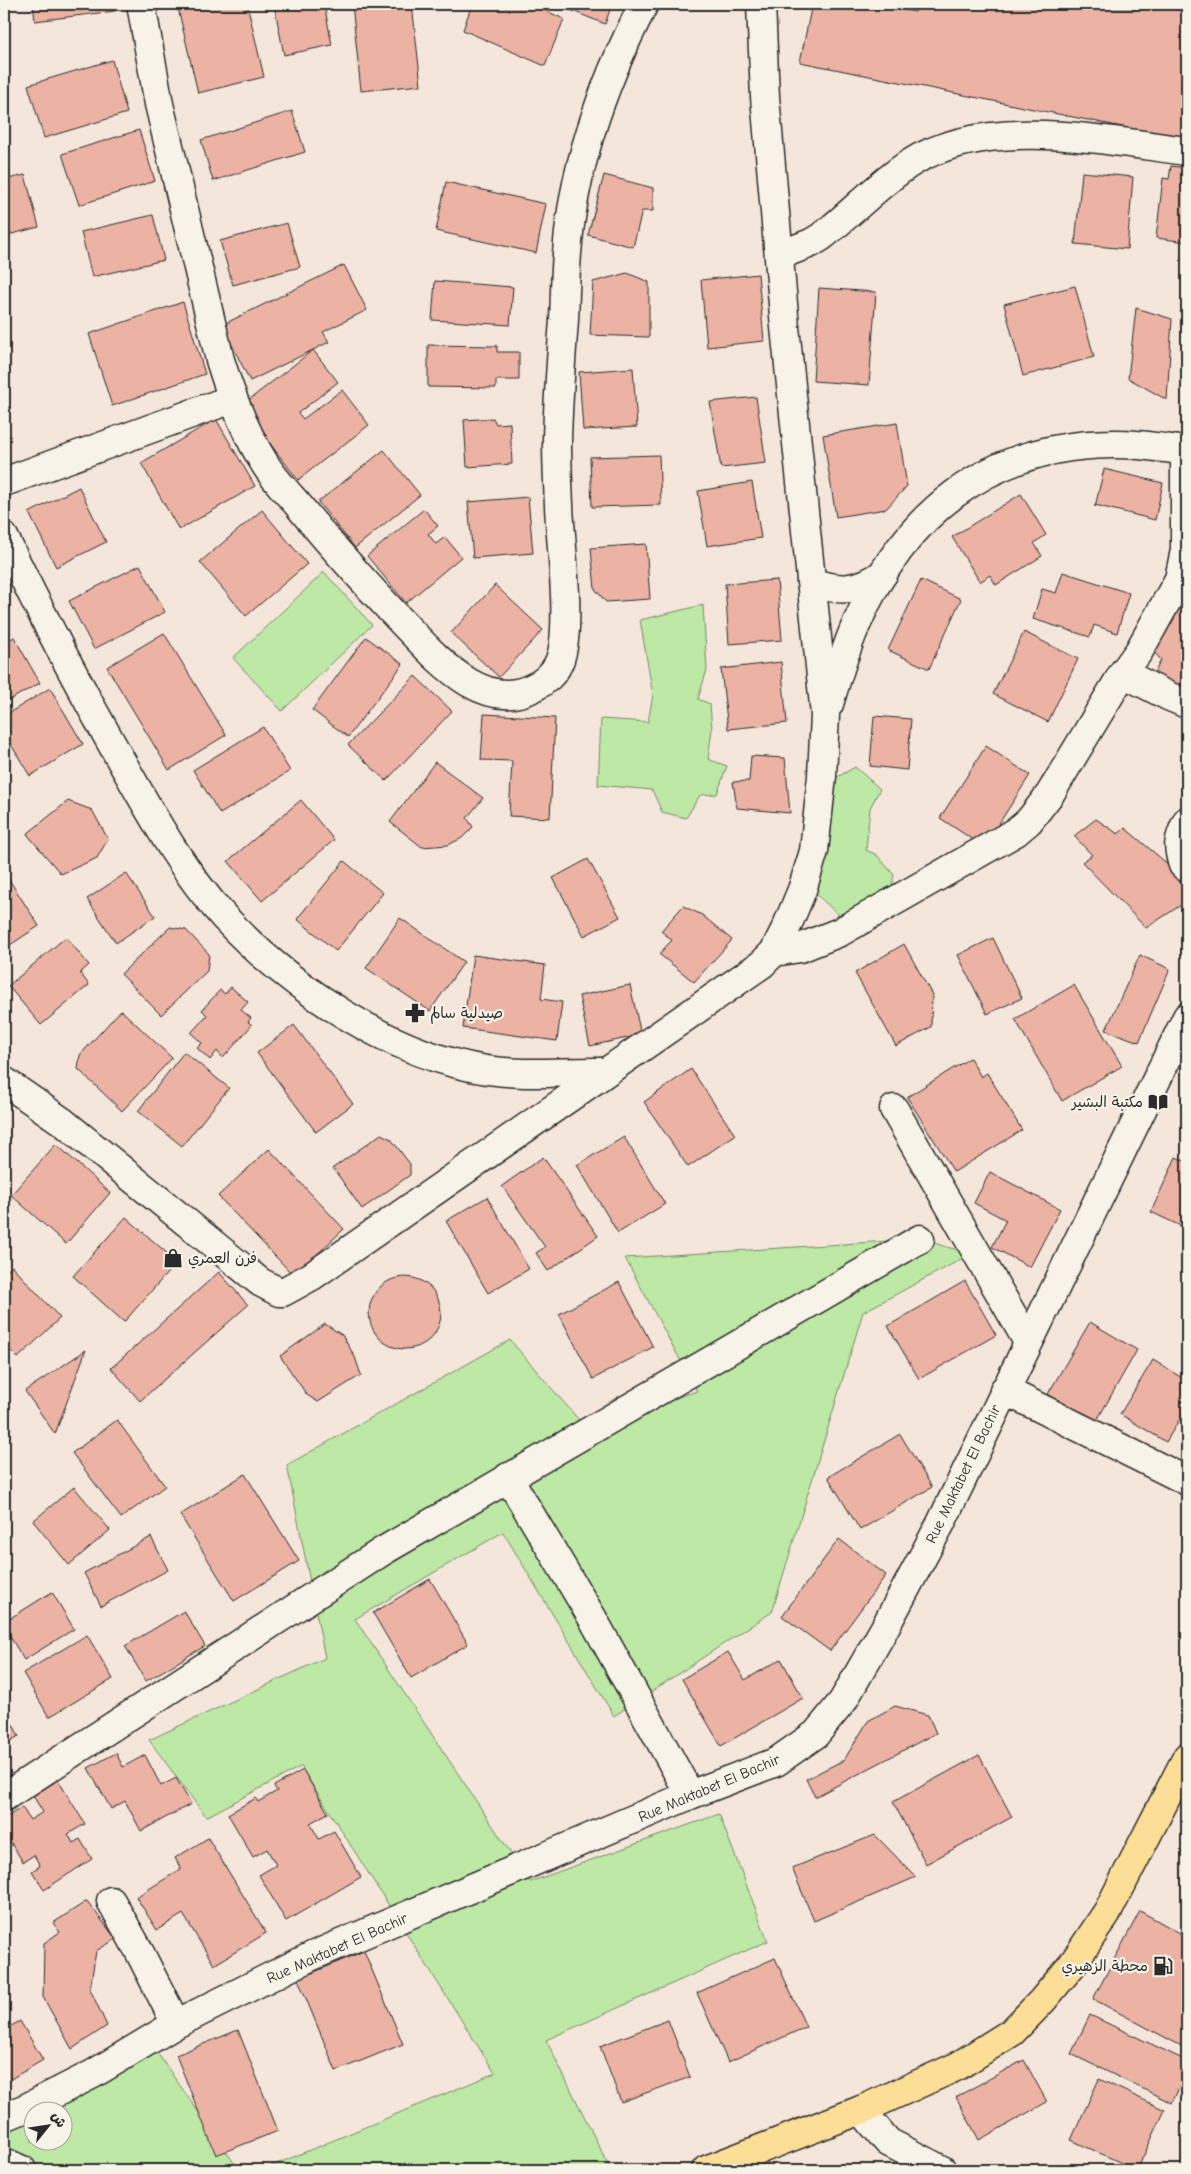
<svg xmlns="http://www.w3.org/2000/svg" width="1191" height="2174" font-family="'Comic Neue','Playpen Sans Arabic',sans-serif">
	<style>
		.green { fill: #bee8a5; stroke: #748a68 }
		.building { fill: #ecb3a5; stroke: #2b2b2b }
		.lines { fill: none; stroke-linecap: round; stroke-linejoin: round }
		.minor-casing { stroke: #2b2b2b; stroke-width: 31 }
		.major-casing { stroke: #2b2b2b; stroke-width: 31 }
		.minor { stroke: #f7f3e8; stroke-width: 28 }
		.major { stroke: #fdde96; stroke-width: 28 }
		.labels { text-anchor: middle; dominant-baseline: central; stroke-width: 4.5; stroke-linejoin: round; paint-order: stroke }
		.poi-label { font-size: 15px; fill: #2b2b2b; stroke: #f7f3e8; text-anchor: start }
		.street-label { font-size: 15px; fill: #2b2b2b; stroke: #f7f3e8 }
	</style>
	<rect width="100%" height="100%" fill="#f5e6db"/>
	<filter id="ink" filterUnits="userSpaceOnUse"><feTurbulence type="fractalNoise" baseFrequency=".02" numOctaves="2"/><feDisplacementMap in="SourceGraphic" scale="10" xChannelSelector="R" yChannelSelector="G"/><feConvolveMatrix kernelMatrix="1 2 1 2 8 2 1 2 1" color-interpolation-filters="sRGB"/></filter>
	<g filter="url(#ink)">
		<g class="green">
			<polygon points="324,572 372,625 282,711 233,658"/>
			<polygon points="703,605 707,670 698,699 710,704 712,729 708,759 727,766 717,794 700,795 686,818 662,812 652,790 598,785 601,719 648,722 653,695 640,620"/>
			<polygon points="855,767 880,789 870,808 866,850 877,855 894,875 891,890 841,917 815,893 834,779"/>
			<polygon points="920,1239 971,1254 863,1312 772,1612 614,1716 503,1532 355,1619 530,1882 719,1814 768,1941 546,2040 611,2170 262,2170 495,2073 303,1770 302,1766 206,1817 149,1740 325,1658 287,1465 510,1340 585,1427 697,1391 625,1258"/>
			<polygon points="153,2047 239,2170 4,2170 4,2133 32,2117 32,2142 62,2142 62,2112 41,2111"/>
		</g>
		<g class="building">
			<polygon points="33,4 114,4 115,11 35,21"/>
			<polygon points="177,4 247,4 264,77 198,93"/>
			<polygon points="274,4 324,4 332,45 284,55"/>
			<polygon points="352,4 412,4 421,85 361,91"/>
			<polygon points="472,4 530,4 564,19 545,66 463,30"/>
			<polygon points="555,4 612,4 605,24"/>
			<polygon points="812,4 872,4 915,12 917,4 1187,4 1187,140 800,62"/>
			<polygon points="112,60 127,113 44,138 28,85"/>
			<polygon points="292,111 305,152 213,181 201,140"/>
			<polygon points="139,130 155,181 79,205 62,154"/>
			<polygon points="1171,166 1187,168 1187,242 1156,238 1163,178 1169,179"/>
			<polygon points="1082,172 1133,177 1127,249 1075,244"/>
			<polygon points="25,175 39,227 4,236 4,180"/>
			<polygon points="604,175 653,188 653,211 642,211 633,247 588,235"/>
			<polygon points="446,182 546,204 536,253 436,231"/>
			<polygon points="153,215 164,260 92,277 81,232"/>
			<polygon points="287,223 300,267 233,285 220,241"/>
			<polygon points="344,265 367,310 323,332 329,342 250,381 222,325"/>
			<polygon points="627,273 649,282 649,337 590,335 593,282"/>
			<polygon points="758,274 764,341 707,347 701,280"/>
			<polygon points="435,281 513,287 510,325 432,320"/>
			<polygon points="1075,286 1094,357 1023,376 1004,304"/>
			<polygon points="819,288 876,292 869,385 813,381"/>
			<polygon points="183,302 205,374 112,406 89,334"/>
			<polygon points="1136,308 1172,319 1167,400 1128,378"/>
			<polygon points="428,345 497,346 497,352 519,352 519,380 496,380 496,388 428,387"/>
			<polygon points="313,350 338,382 298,413 303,419 342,390 369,425 298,480 241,406"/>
			<polygon points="633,368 637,427 583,430 579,372"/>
			<polygon points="756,397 766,463 721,468 710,402"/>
			<polygon points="493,418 496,424 510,423 512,464 467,467 464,420"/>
			<polygon points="216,419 255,486 179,530 141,463"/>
			<polygon points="897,423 907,486 886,509 836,517 823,435"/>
			<polygon points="384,450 420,495 355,548 318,502"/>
			<polygon points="659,455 661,505 592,507 590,457"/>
			<polygon points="1104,469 1163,483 1155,520 1095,505 1095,507"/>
			<polygon points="752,482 761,538 707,546 698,491"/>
			<polygon points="79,487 106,542 56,567 29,513"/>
			<polygon points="1021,494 1046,535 1034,543 1042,556 996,585 990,575 980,582 952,537"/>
			<polygon points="528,497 533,553 473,558 468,502"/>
			<polygon points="424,509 438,526 428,534 436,544 445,537 461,557 406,603 367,556"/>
			<polygon points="262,510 307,564 246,616 200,562"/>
			<polygon points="646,544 650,599 606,602 595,589 591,548"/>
			<polygon points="140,565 165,612 94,649 69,601"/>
			<polygon points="1063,572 1129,593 1117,633 1094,625 1090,637 1033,619 1042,589 1056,593"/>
			<polygon points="777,580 782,640 729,644 725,584"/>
			<polygon points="921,580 961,599 929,669 888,650"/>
			<polygon points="495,585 543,630 499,677 451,633"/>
			<polygon points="1177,600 1187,605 1187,692 1152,678 1161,660 1155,653"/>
			<polygon points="1024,632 1078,659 1048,722 993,694"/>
			<polygon points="164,633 226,735 169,770 107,667"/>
			<polygon points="14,637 40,683 4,703 4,643"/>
			<polygon points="366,637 403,664 348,737 312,710"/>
			<polygon points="781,662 787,723 728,729 721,669"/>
			<polygon points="415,676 452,711 386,781 348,745"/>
			<polygon points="50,688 83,744 30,776 4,733 4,716"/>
			<polygon points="484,714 555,718 550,818 509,816 512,761 481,760"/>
			<polygon points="874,716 911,719 907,770 870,766"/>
			<polygon points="263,727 290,771 220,814 193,770"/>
			<polygon points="986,746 1030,775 984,847 940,818"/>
			<polygon points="751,756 785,758 790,813 737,808 733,782 749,781"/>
			<polygon points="435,762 483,798 467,818 473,827 462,838 448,845 422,847 390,822"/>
			<polygon points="301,800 334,840 262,901 228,861"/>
			<polygon points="68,801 92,810 108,839 97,858 61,874 27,834"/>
			<polygon points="1096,819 1118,834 1125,828 1170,866 1187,893 1187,901 1146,928 1082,862 1092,855 1074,836"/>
			<polygon points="588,859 620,917 584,936 553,878"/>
			<polygon points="344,861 383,893 336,951 297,919"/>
			<polygon points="126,873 155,916 116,943 87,899"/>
			<polygon points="6,875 39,926 4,949 4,876"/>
			<polygon points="683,906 702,915 732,940 694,982 659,954 672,940 661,931"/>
			<polygon points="400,918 464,962 430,1011 366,968"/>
			<polygon points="170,927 186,930 209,954 207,971 161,1015 121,974"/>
			<polygon points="66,937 89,965 80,973 89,985 41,1025 8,986"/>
			<polygon points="993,938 1022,998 987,1014 958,955"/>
			<polygon points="904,944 932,995 931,1027 896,1046 855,973"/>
			<polygon points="473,955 545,965 541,999 562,1002 557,1041 463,1028"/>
			<polygon points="1140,955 1170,969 1139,1042 1106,1030"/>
			<polygon points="630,985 641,1035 590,1046 579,996"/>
			<polygon points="1074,985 1122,1066 1062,1101 1015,1019"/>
			<polygon points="231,987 248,1002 241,1010 251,1018 248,1022 252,1025 223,1058 217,1051 210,1060 197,1048 202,1043 191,1033 207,1015 202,1010 220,990 225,994"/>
			<polygon points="121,1010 172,1058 122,1111 78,1069 80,1055"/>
			<polygon points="294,1025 353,1104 316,1132 257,1053"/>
			<polygon points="184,1052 229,1088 182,1146 138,1111"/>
			<polygon points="970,1058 981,1077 987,1073 1022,1130 954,1172 907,1097"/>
			<polygon points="691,1069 735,1135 688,1167 644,1102"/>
			<polygon points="381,1134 391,1139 410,1164 410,1175 362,1209 333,1168"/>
			<polygon points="624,1137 665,1204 618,1233 577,1165"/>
			<polygon points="56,1144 110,1193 66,1244 11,1195"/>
			<polygon points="269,1149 344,1229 294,1276 218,1196"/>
			<polygon points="543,1157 598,1236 548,1271 536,1253 545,1247 502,1186"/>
			<polygon points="1176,1157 1187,1162 1187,1229 1151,1212"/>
			<polygon points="990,1172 1060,1209 1030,1267 992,1247 1006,1220 974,1203"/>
			<polygon points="487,1197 529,1269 488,1293 446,1221"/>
			<polygon points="126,1217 177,1262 124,1322 73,1276"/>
			<polygon points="12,1266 60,1318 18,1358 4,1344 4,1274"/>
			<polygon points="219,1272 248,1305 140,1401 111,1368"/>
			<circle cx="405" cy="1313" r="36"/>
			<polygon points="965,1281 996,1335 919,1379 888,1326"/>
			<polygon points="619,1282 653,1347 593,1379 559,1314"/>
			<polygon points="1090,1322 1137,1350 1096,1422 1048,1394"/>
			<polygon points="325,1324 342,1335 355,1357 361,1375 318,1402 307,1395 280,1356"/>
			<polygon points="86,1350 55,1434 25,1391"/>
			<polygon points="1153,1360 1187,1381 1187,1407 1166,1442 1120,1414"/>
			<polygon points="117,1420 165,1486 121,1518 72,1453"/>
			<polygon points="900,1434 932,1487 860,1530 828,1477"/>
			<polygon points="245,1474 299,1561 234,1601 180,1515"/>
			<polygon points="74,1487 110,1530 69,1565 33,1521"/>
			<polygon points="151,1537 168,1570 101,1606 84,1573"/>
			<polygon points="839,1539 886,1575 830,1651 782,1616"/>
			<polygon points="430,1579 468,1644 411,1678 373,1613"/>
			<polygon points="52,1592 74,1629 24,1660 4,1626 4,1622"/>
			<polygon points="184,1611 205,1646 146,1681 125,1646"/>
			<polygon points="87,1635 113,1679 49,1717 23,1673"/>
			<polygon points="728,1652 745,1680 781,1659 803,1698 721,1746 682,1679"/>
			<polygon points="895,1706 928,1715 936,1733 815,1797 806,1779 844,1760 868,1721"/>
			<polygon points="4,1708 19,1736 4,1744"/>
			<polygon points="116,1753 123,1767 145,1755 161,1786 176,1778 191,1804 141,1831 125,1801 111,1809 88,1768"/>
			<polygon points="979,1755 1012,1817 926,1864 893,1802"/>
			<polygon points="303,1770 328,1813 310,1823 319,1839 334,1831 361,1877 286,1921 259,1875 276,1865 267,1849 253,1857 228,1814 256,1798 258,1802 277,1791 274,1786"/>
			<polygon points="58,1780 85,1824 68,1834 73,1843 80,1839 92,1859 44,1890 32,1871 40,1866 34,1855 23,1862 4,1832 4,1819 22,1807 30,1820 43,1812 33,1796"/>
			<polygon points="875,1835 916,1877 814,1921 792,1868"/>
			<polygon points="208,1838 266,1933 214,1965 183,1914 157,1930 136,1897 181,1869 175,1858"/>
			<polygon points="87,1901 116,1939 96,1951 90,1989 107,2026 72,2049 43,1997 44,1943 60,1932 53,1923"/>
			<polygon points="1140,1911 1187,1937 1187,2049 1093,1999"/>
			<polygon points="364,1951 403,2044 336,2071 298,1979"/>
			<polygon points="775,1958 806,2027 728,2062 697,1993"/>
			<polygon points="1090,2015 1187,2061 1187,2071 1172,2103 1071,2054"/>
			<polygon points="668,2020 690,2077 621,2102 600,2046"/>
			<polygon points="20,2021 43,2060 4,2083 4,2030"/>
			<polygon points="238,2030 278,2131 216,2155 176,2055"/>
			<polygon points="1024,2060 1047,2102 979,2140 956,2097"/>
			<polygon points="1099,2079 1165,2110 1137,2170 1071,2140"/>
		</g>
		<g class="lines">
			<defs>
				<g id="minor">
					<path d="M 141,4 L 159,104 L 220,360 C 231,396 244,431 265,464 C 274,479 287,492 299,506 C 331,546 366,584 402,622 C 435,656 484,716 536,686 C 544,682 553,674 557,666 C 574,638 560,541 559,505 C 558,484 557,461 557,440 C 558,400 561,360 564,320 C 565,298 565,276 567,254 C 573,167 604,81 644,4"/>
					<path d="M 780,255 L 811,243 L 821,237 C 851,214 877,185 909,164 C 985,115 1102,140 1187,151"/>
					<polyline points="4,482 232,399"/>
					<path d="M 4,537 C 41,614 81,690 123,764 C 153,817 183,872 224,917 C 288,986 392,1056 487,1070 C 526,1076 565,1071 605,1072"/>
					<path d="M 811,582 C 839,592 859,591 883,574"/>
					<polyline points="1123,673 1168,696 1187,704"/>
					<path d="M 829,704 C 837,677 845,650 856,625 C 904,514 988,445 1112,444 C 1137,443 1162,448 1187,451"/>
					<path d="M 1187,821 C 1178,840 1177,846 1183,865 L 1187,868"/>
					<polyline points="774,952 800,948 840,932 1016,832 1029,821 1050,794 1123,673 1139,651 1179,579 1185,550 1185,451"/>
					<polyline points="4,1081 63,1122 260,1282 279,1292 283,1292 312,1276 762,964 774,952 787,926 802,890 814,851 822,776 825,715 785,327 765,97 761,4"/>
					<polyline points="894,1109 1028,1342"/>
					<polyline points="1004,1390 1187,1481"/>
					<polyline points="508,1477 593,1619 690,1795"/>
					<polyline points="4,1797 383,1551 920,1239"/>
					<polyline points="111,1901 137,1947 176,2024"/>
					<polyline points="861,2110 888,2142 942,2170"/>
					<polyline points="4,2117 26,2108 93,2074 176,2024 312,1956 690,1795 776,1762 816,1734 843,1701 883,1631 941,1523 1187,1017"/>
					<polyline points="4,2162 22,2170"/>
				</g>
				<polyline id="major" points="706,2170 861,2110 958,2066 1012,2032 1042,2001 1072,1965 1108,1911 1187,1757"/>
			</defs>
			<use href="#minor" class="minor-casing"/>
			<use href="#major" class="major-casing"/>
			<use href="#minor" class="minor"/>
			<use href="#major" class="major"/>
		</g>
	</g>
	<defs>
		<symbol id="pharmacy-bare" viewBox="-9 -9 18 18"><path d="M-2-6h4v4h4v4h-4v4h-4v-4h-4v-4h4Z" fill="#2b2b2b" stroke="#f7f3e8" stroke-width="2.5" paint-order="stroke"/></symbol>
		<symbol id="library-bare" viewBox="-9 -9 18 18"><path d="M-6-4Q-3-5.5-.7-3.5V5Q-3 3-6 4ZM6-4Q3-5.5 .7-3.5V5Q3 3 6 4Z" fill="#2b2b2b" stroke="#f7f3e8" stroke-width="2.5" paint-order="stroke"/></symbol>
		<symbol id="shop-bare" viewBox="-9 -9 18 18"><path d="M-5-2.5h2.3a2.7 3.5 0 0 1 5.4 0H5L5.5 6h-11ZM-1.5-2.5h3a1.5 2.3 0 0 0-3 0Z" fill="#2b2b2b" stroke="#f7f3e8" stroke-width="2.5" paint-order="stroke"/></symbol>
		<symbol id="fuel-bare" viewBox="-9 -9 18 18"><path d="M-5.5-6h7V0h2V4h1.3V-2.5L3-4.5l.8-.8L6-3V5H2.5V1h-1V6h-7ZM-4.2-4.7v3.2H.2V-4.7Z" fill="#2b2b2b" stroke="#f7f3e8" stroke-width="2.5" paint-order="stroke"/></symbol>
	</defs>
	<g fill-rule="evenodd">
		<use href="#pharmacy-bare" x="401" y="999" width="28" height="28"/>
		<use href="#library-bare" x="1144" y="1088" width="28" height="28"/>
		<use href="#shop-bare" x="159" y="1244" width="28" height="28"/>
		<use href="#fuel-bare" x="1149" y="1952" width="28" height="28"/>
	</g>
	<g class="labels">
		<g class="poi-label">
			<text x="430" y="1013">صيدلية سالم</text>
			<text x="1143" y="1102" text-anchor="end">مكتبة البشير</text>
			<text x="188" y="1258">فرن العمري</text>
			<text x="1148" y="1966" text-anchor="end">محطة الزهيري</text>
		</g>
		<g class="street-label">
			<text transform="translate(963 1474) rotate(-64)">Rue Maktabet El Bachir</text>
			<text transform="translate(709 1788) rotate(-23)">Rue Maktabet El Bachir</text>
			<text transform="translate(337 1948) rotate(-24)">Rue Maktabet El Bachir</text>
		</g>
	</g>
	<rect width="1191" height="2174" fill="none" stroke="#f7f3e8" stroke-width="20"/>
	<rect x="10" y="10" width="1171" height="2154" fill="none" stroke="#2b2b2b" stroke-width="2" filter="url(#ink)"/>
	<g transform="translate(48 2126) rotate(60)"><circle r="24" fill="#f7f3e8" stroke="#a5a39c"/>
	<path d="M0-4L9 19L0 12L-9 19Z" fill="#2b2b2b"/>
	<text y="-8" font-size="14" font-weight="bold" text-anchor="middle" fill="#2b2b2b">ش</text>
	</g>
</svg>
